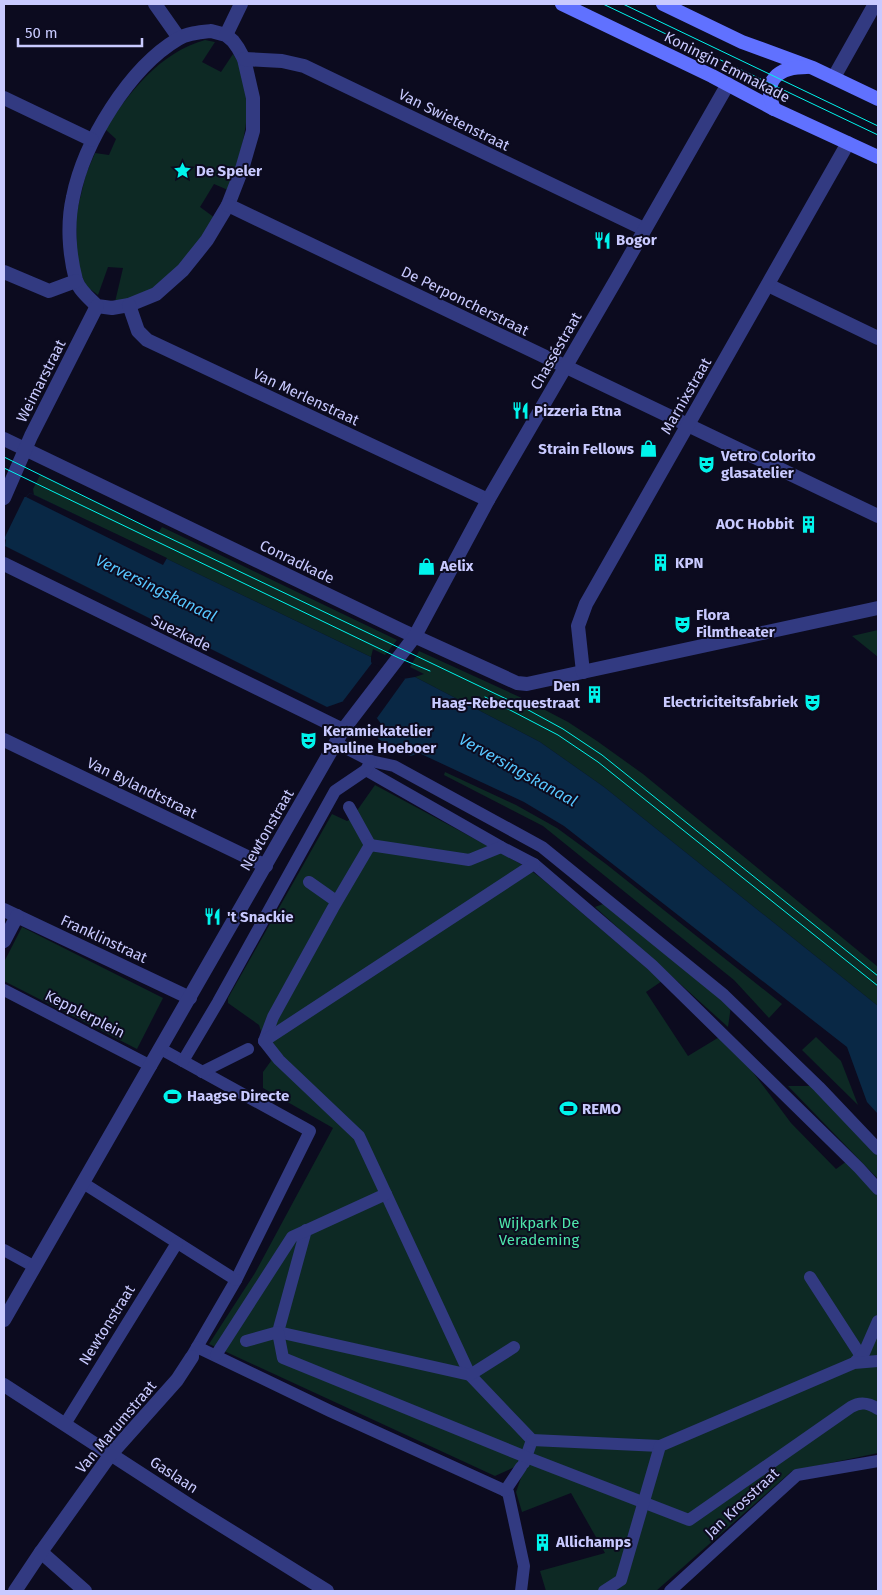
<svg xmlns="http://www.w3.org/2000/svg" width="882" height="1595" font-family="'Fira Sans',sans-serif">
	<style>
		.green { fill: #0d2924 }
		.water { fill: #092845 }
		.pier { fill: #0c0b1f }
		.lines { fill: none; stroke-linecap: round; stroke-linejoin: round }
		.pedestrian { stroke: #323a81; stroke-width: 12 }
		.minor { stroke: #323a81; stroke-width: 14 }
		.secondary { stroke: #6071ff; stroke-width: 14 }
		.tram { stroke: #00f4ec; stroke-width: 1 }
		.labels { text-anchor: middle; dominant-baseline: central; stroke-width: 4; stroke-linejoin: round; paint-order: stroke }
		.street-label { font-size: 15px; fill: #c9caff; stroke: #0c0b1f }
		.poi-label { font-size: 15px; font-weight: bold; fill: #c9caff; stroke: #0c0b1f; text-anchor: start }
		.park-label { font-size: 15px; fill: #4ee6ac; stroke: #0c0b1f }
		.water-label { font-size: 16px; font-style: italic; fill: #57c7ff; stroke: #0c0b1f }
	</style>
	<rect width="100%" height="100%" fill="#0c0b1f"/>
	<g class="green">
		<path d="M 205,40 L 215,42 L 202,62 L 221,72 L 233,54 C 236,59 241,65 242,71 C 255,111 241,153 228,190 L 214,184 L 200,207 L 215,218 C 196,247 174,280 141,295 C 133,299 123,300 115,302 L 123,268 L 108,267 L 98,295 L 86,286 L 77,265 L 76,215 L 86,174 L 95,153 L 109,155 L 116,139 L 105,129 C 130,92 159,53 205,40 Z"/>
		<polygon points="40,475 158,533 162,527 397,640 385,655 373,649 371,657 34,495 33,489"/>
		<polygon points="878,630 878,657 852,636"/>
		<polygon points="419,651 524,699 568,722 597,741 643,774 878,967 878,1006 604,787 540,742 415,677 424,674 410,667"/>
		<polygon points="445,772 516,805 557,828 606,864 782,1004 769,1018 734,980 543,826 444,775"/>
		<polygon points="375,785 499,852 526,867 541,878 662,981 646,992 688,1056 721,1036 737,1051 791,1123 836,1169 847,1161 878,1196 878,1453 792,1471 656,1591 546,1591 540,1571 605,1553 571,1493 522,1512 516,1492 526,1464 519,1465 495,1476 209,1344 255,1273 333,1128 263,1088 263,1072 271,1061 259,1025 228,1003 228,998 332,814 347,821 358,816 356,812"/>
		<polygon points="606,903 731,1006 728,1027 595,907"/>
		<polygon points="22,927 163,998 137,1049 4,981 4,962"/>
		<polygon points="816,1037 841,1061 858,1105 802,1050"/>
		<polygon points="788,1086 814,1086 878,1152 878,1179"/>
	</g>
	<polygon class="water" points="30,493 371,657 371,662 373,665 403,679 415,677 540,742 604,787 878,1006 878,1114 867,1102 847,1047 564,826 524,802 419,753 411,756 378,739 382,725 376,717 344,701 327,707 5,546 6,540 4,538 23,497 26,497"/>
	<g class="pier">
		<polygon points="4,486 25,496 4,539"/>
		<polygon points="30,493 167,558 163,565 26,497"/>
		<polygon points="372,663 405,679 377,718 343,701"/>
	</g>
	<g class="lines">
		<g class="pedestrian">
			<polyline points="371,761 394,766 542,847 724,995 819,1087 878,1149"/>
			<polyline points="366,770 501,847 534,864 652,965 859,1168 878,1189"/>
			<polyline points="349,807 370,845"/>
			<polyline points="309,882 336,901"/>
			<polyline points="4,990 151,1066"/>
			<polyline points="264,1041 273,1017 333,908 370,845 469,860 501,847"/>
			<polyline points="161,1049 310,1131 236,1280 193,1354"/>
			<polyline points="183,1061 218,1002 335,791 366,770 371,761 336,743"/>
			<polyline points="202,1072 248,1049"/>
			<polyline points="83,1183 236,1280"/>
			<polyline points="386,1194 470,1375 532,1440 524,1463"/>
			<polyline points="306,1230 278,1332 470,1375 514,1347"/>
			<polyline points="4,1250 35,1267"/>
			<polyline points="810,1277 861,1356"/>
			<path d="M 246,1341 L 278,1332 L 283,1358 L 526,1457 L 689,1520 L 851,1407 C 861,1401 869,1403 878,1409"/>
			<polyline points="197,1347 330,1411 508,1492 524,1566 521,1591"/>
			<polyline points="216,1355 292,1237 386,1194 359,1136 279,1060 264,1041 534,864"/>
			<polyline points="856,1361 864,1353 878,1321"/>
			<polyline points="65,1424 177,1243"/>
			<polyline points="532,1440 660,1446"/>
			<polyline points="505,1491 521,1467"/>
			<polyline points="604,1591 621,1580 660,1446 854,1363 878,1361"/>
			<polyline points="670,1591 797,1475 878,1461"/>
		</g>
		<g class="minor">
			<polyline points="155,4 179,38"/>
			<path d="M 211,31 L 226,35 L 233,41 L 238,48 L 244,59 L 253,98 L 253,131 L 242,169 L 228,205 L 207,240 L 183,270 L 156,294 L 129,305 L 112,308 L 97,306 C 90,299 79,290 76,280 C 69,254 67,223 73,197 C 84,142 129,68 178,39 C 187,33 200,32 211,31 Z"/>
			<polyline points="226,35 241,4"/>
			<polyline points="244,59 282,61 304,66 644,229"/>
			<polyline points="834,77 875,4"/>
			<polyline points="4,98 92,140"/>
			<polyline points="228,205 878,516"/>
			<polyline points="4,272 49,291 76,281"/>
			<polyline points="768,285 878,338"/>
			<polyline points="129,305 138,331 147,340 488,500"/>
			<polyline points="4,439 403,631 517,683 527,684 878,608"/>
			<polyline points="4,498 31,436 97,306"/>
			<polyline points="4,564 343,730"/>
			<polyline points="583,672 578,626 586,604 848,143"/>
			<polyline points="4,740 266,866"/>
			<polyline points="4,910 190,998"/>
			<polyline points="4,941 17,916"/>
			<polyline points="4,1320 343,730 415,636 488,500 616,280 728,84"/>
			<polyline points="4,1385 192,1507 327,1591"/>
			<polyline points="41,1552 85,1591"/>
			<polyline points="15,1591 41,1552 111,1454 177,1380 192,1357"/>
		</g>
		<g class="secondary">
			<polyline points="562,4 712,76 774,109 878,157"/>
			<polyline points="663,4 742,42 813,68 878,99"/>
			<path d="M 774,109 C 762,80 778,67 807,67"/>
		</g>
		<g class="tram">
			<polyline points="603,4 878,135"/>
			<polyline points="623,4 878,126"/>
			<polyline points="4,457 159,533 521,706 563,729 602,755 878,976"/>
			<polyline points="4,468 399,658 430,671"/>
			<polyline points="485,697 558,735 598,762 878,986"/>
		</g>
	</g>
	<defs>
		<symbol id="sight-bare" viewBox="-9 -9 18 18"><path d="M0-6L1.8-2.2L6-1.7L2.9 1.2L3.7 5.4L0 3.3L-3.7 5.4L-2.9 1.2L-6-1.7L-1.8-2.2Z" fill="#00f4ec" stroke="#0c0b1f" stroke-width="2.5" paint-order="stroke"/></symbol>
		<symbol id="restaurant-bare" viewBox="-9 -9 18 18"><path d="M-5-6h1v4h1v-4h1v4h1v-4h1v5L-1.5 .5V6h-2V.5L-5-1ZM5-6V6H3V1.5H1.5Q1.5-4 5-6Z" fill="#00f4ec" stroke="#0c0b1f" stroke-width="2.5" paint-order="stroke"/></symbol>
		<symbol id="shop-bare" viewBox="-9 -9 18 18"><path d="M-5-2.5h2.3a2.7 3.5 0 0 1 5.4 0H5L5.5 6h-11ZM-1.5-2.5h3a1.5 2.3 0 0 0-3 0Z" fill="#00f4ec" stroke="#0c0b1f" stroke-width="2.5" paint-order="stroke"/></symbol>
		<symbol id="theatre-bare" viewBox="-9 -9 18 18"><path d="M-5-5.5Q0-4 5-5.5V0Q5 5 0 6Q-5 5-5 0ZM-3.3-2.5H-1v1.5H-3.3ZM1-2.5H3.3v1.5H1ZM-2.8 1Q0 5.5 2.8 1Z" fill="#00f4ec" stroke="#0c0b1f" stroke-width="2.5" paint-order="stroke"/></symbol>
		<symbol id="building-bare" viewBox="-9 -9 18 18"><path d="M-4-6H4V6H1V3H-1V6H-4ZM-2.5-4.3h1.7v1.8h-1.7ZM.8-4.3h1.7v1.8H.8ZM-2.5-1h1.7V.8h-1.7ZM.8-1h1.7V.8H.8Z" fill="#00f4ec" stroke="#0c0b1f" stroke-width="2.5" paint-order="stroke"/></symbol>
		<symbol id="stadium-bare" viewBox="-9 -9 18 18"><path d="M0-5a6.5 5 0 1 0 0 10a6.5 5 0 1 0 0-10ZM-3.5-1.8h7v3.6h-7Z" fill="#00f4ec" stroke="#0c0b1f" stroke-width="2.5" paint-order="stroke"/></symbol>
	</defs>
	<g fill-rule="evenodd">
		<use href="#sight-bare" x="170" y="158" width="25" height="25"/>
		<use href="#restaurant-bare" x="590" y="228" width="25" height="25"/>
		<use href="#restaurant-bare" x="508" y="398" width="25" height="25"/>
		<use href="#shop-bare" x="636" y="436" width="25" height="25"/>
		<use href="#theatre-bare" x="694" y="452" width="25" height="25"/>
		<use href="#building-bare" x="796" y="512" width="25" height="25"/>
		<use href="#building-bare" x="648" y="550" width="25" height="25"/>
		<use href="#shop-bare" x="414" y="554" width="25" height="25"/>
		<use href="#theatre-bare" x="670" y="612" width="25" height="25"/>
		<use href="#building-bare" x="582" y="682" width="25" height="25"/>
		<use href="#theatre-bare" x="800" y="690" width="25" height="25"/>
		<use href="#theatre-bare" x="296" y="728" width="25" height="25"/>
		<use href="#restaurant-bare" x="200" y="904" width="25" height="25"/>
		<use href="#stadium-bare" x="160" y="1084" width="25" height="25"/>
		<use href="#stadium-bare" x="556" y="1096" width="25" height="25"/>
		<use href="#building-bare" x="530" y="1530" width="25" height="25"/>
	</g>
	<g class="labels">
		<g class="street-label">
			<text transform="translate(727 67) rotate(27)">Koningin Emmakade</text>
			<text transform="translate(454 120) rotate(26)">Van Swietenstraat</text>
			<text transform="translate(465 301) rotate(26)">De Perponcherstraat</text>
			<text transform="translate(556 351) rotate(-60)">Chasséstraat</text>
			<text transform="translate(41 381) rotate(-63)">Weimarstraat</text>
			<text transform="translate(686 396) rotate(-60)">Marnixstraat</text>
			<text transform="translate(306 397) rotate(25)">Van Merlenstraat</text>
			<text transform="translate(297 562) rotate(26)">Conradkade</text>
			<text transform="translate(181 633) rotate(26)">Suezkade</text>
			<text transform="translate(142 788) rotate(26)">Van Bylandtstraat</text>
			<text transform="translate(267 830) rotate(-60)">Newtonstraat</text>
			<text transform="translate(104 939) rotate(25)">Franklinstraat</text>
			<text transform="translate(85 1014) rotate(27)">Kepplerplein</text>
			<text transform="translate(107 1325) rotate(-58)">Newtonstraat</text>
			<text transform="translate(116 1427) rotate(-50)">Van Marumstraat</text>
			<text transform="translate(174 1475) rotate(33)">Gaslaan</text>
			<text transform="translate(742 1503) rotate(-43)">Jan Krosstraat</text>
		</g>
		<g class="poi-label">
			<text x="196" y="171">De Speler</text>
			<text x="616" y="240">Bogor</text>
			<text x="534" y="411">Pizzeria Etna</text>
			<text x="634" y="449" text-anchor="end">Strain Fellows</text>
			<text x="721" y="456">Vetro Colorito<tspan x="721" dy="17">glasatelier</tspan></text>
			<text x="794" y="524" text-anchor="end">AOC Hobbit</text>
			<text x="675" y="563">KPN</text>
			<text x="440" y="566">Aelix</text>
			<text x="696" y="615">Flora<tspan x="696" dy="17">Filmtheater</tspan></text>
			<text x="580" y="686" text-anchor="end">Den<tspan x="580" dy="17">Haag-Rebecquestraat</tspan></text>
			<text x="798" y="702" text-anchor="end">Electriciteitsfabriek</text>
			<text x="323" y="731">Keramiekatelier<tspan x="323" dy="17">Pauline Hoeboer</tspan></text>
			<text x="227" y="917">'t Snackie</text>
			<text x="187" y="1096">Haagse Directe</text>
			<text x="582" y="1109">REMO</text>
			<text x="556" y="1542">Allichamps</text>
		</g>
		<g class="park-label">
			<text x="539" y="1223">Wijkpark De<tspan x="539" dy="17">Verademing</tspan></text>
		</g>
		<g class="water-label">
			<text transform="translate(156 588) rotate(26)">Verversingskanaal</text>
			<text transform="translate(518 770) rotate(29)">Verversingskanaal</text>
		</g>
	</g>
	<rect width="882" height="1595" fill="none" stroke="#c9caff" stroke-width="10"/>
	<path d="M18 38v8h124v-8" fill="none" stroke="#c9caff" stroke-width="2.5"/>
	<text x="25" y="38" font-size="15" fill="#c9caff" stroke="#0c0b1f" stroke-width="4" paint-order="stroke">50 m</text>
</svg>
